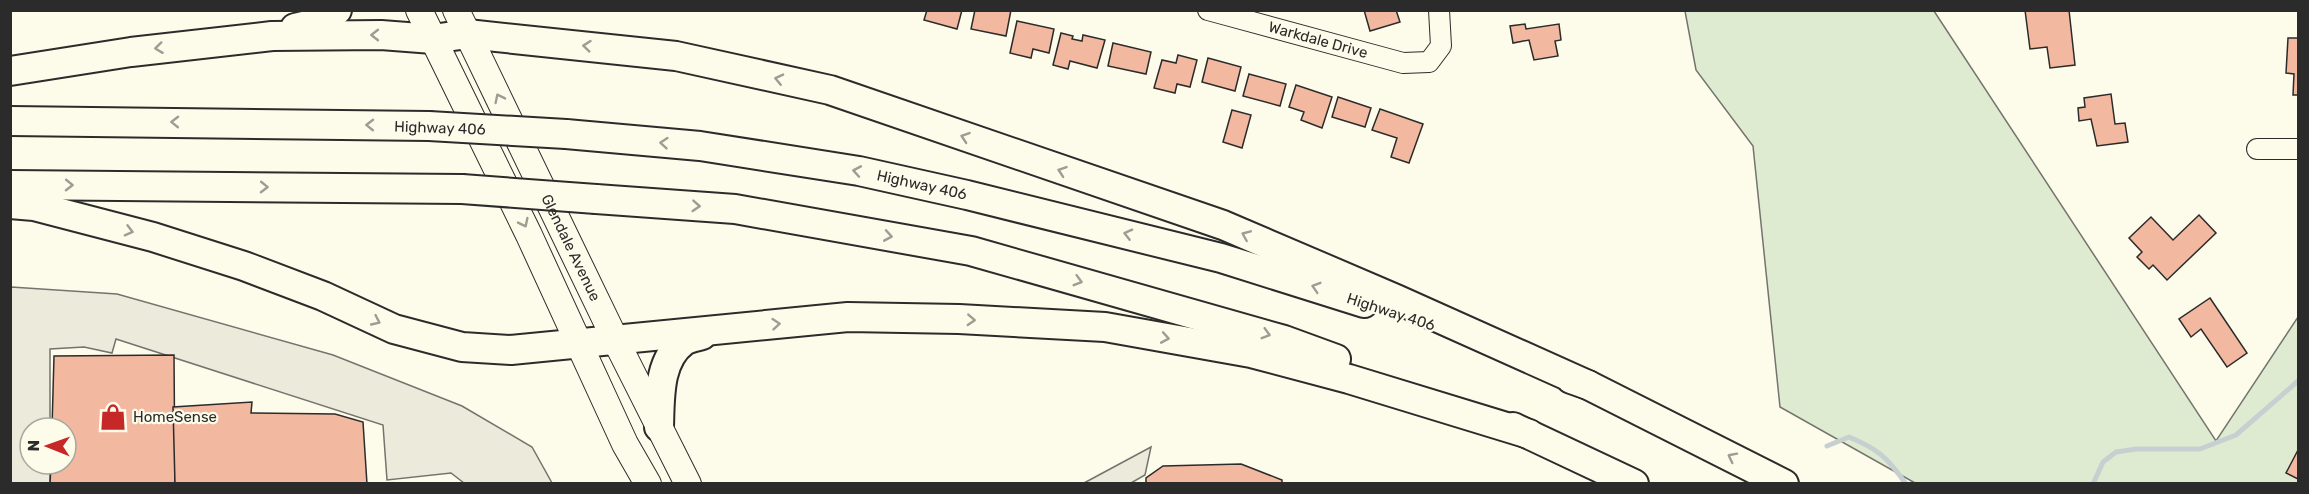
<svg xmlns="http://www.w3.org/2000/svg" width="2309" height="494" font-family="Rubik,sans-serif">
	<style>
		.green { fill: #deebd1; stroke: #74746e; stroke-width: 1.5 }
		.parking { fill: #eceadb; stroke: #74746e; stroke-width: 1.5 }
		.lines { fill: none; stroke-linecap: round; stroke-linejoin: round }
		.stream { stroke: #c7d0d0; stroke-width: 5 }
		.building { fill: #f2b8a0; stroke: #2b2b2b; stroke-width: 1.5 }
		.minor-casing { stroke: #2b2b2b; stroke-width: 22 }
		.major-casing { stroke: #2b2b2b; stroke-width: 28 }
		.highway-casing { stroke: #2b2b2b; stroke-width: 32 }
		.minor { stroke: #fdfbea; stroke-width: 20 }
		.major { stroke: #fdfbea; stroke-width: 26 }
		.highway { stroke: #fdfbea; stroke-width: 28 }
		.highway-bridge-casing { stroke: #2b2b2b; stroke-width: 32; stroke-linecap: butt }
		.highway-bridge { stroke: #fdfbea; stroke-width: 28 }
		.oneway { stroke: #9e9d94 }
		.labels { text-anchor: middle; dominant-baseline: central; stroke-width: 4.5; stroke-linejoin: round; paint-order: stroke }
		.street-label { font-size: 15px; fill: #2b2b2b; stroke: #fdfbea }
		.poi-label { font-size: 15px; fill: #2b2b2b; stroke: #fdfbea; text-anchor: start }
	</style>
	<rect width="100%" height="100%" fill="#fdfbea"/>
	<polygon class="green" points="1685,11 1934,11 2216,441 2298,317 2298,483 1915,483 1780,407 1753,146 1696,70"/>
	<g class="parking">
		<polygon points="11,287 117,294 333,355 462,406 532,447 552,483 464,483 451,473 387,480 383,425 116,339 112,353 84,347 50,349 50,428 30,428 30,464 50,464 50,483 11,484"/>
		<polygon points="1151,447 1145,475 1131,483 1084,483"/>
	</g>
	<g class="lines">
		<g class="stream">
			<path d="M 1827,446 L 1849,437 C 1878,449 1887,457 1906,484"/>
			<polyline points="2093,484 2103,462 2116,452 2136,449 2200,449 2236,435 2298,381"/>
		</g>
	</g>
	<g class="building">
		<polygon points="927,10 962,10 957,29 924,20"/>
		<polygon points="975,10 1011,10 1006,36 971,29"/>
		<polygon points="1364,10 1396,10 1400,22 1370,31"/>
		<polygon points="2025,10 2069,10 2075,65 2050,68 2047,47 2030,49"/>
		<polygon points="1017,21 1054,29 1049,53 1033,49 1031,58 1010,53"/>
		<polygon points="1525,24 1526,29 1559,24 1561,40 1555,41 1558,56 1534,60 1529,40 1513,43 1510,26"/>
		<polygon points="1061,33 1073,36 1072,39 1082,41 1083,35 1105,40 1097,68 1070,61 1068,69 1053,65"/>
		<polygon points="2288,38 2298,38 2298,95 2293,95 2294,74 2286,73"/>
		<polygon points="1113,43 1151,52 1146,74 1108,66"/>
		<polygon points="1178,55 1197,60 1190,87 1177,84 1175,93 1154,88 1162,60 1176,63"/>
		<polygon points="1208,58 1241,67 1235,91 1202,82"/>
		<polygon points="1249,74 1286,84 1280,106 1243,96"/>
		<polygon points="1296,85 1332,97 1322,128 1301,120 1304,112 1289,107"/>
		<polygon points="2111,94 2115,124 2125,123 2128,142 2097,146 2091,119 2079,121 2078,108 2085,107 2084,98"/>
		<polygon points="1338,97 1371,108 1365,127 1332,117"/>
		<polygon points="1380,109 1423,124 1409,163 1391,157 1397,138 1372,130"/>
		<polygon points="1232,110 1251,115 1242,148 1223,142"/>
		<polygon points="2199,215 2216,233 2167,280 2153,265 2149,269 2137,257 2142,252 2129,238 2151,217 2173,240"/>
		<polygon points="2210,298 2247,353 2227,367 2201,329 2191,337 2179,319"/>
		<polygon points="174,355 175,484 50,484 51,464 66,464 66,428 52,428 54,356"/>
		<polygon points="252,402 251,413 335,414 363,422 367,484 175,484 173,407"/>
		<polygon points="2298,450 2298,479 2286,473"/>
		<polygon points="1241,464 1282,480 1282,484 1146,484 1146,478 1163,466"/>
	</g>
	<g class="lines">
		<defs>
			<g id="minor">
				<path id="s1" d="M 1208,10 L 1403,63 L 1429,62 L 1441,46 L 1439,10"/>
				<polyline points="2257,149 2298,149"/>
			</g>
			<g id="major">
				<polyline points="419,10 529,235 625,444 648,484"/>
				<path id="s2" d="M 456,10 L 615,339 L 688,484"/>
			</g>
			<g id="highway">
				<polyline points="295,28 308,25 337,10"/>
				<polyline points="10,71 131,52 272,36 381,35 433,39 467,34 676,56 830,90 1223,225 1396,299 1588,385"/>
				<polyline points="10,121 429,126"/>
				<path id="s3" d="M 566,134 L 700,146 L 859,171 L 967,195 L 1221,258 L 1364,303"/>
				<polyline points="10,185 462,189"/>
				<polyline points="596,199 735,209 971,251 1284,340 1336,359"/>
				<polyline points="10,204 34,206 153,237 244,266 323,296 394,329 462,347 511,350 848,317 959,319 1105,327 1251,353 1349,379 1529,434"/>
				<polyline points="1571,379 1588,385 1784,484"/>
				<path d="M 659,427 C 660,398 658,360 684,341 C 689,338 696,337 702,335"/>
				<polyline points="1513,427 1634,484"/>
			</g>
		</defs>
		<use href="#minor" class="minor-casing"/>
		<use href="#major" class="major-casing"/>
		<use href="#highway" class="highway-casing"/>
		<use href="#minor" class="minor"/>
		<use href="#major" class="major"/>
		<use href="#highway" class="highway"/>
		<defs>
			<g id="highway-bridge">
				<polyline points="429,126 566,134"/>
				<polyline points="462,189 596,199"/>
			</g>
		</defs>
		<use href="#highway-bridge" class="highway-bridge-casing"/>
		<use href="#highway-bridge" class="highway-bridge"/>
	</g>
	<defs><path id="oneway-chevron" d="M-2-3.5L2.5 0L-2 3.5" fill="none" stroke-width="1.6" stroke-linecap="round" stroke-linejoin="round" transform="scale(1.5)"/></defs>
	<g class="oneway">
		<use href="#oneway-chevron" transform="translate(375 35) rotate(-180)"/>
		<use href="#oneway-chevron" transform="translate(587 46) rotate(-174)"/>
		<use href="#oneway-chevron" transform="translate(159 48) rotate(173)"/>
		<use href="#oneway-chevron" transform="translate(779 79) rotate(-167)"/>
		<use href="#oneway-chevron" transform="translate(499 98) rotate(-116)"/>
		<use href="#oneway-chevron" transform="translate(175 122) rotate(-179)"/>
		<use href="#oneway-chevron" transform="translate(370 125) rotate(-179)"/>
		<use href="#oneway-chevron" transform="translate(965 137) rotate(-161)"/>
		<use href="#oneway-chevron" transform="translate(664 143) rotate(-175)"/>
		<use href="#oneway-chevron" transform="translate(857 171) rotate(-170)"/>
		<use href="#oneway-chevron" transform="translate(1062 171) rotate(-161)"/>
		<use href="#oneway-chevron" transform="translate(69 185) rotate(1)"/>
		<use href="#oneway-chevron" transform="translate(264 187) rotate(1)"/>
		<use href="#oneway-chevron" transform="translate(696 206) rotate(4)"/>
		<use href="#oneway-chevron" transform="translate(524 223) rotate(64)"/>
		<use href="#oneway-chevron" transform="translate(129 231) rotate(15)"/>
		<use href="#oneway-chevron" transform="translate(1128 234) rotate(-166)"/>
		<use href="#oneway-chevron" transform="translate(1246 235) rotate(-157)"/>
		<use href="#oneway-chevron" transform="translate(888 236) rotate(10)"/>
		<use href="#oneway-chevron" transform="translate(1078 281) rotate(16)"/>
		<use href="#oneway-chevron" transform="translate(1316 287) rotate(-163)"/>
		<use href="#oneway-chevron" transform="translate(971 320) rotate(3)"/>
		<use href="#oneway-chevron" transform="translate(376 321) rotate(25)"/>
		<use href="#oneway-chevron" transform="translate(776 324) rotate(-5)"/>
		<use href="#oneway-chevron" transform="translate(1266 334) rotate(16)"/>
		<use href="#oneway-chevron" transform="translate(1165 338) rotate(10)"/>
		<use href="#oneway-chevron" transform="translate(1732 457) rotate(-153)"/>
	</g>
	<defs>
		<symbol id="shop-bare" viewBox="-9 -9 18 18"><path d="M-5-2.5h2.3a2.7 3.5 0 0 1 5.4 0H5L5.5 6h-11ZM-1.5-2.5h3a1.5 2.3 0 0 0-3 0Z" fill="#c62828" stroke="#fdfbea" stroke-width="2.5" paint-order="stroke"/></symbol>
	</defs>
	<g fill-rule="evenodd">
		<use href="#shop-bare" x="94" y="398" width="38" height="38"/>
	</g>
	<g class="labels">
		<g class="street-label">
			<text stroke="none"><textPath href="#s1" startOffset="114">Warkdale Drive</textPath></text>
			<text transform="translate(440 128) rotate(2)">Highway 406</text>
			<text stroke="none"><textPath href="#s3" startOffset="360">Highway 406</textPath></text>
			<text stroke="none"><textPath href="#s2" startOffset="264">Glendale Avenue</textPath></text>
			<text transform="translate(1391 312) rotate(18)">Highway 406</text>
		</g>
		<g class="poi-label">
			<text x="133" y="417">HomeSense</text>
		</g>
	</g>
	<rect width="2309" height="494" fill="none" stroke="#2b2b2b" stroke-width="24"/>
	<g transform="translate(48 446) rotate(271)"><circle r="28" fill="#fdfbea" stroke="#a9a89e" stroke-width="1.5"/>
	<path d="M0-4.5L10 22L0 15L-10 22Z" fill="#c62828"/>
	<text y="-9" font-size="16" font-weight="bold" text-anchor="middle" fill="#2b2b2b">N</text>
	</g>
</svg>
